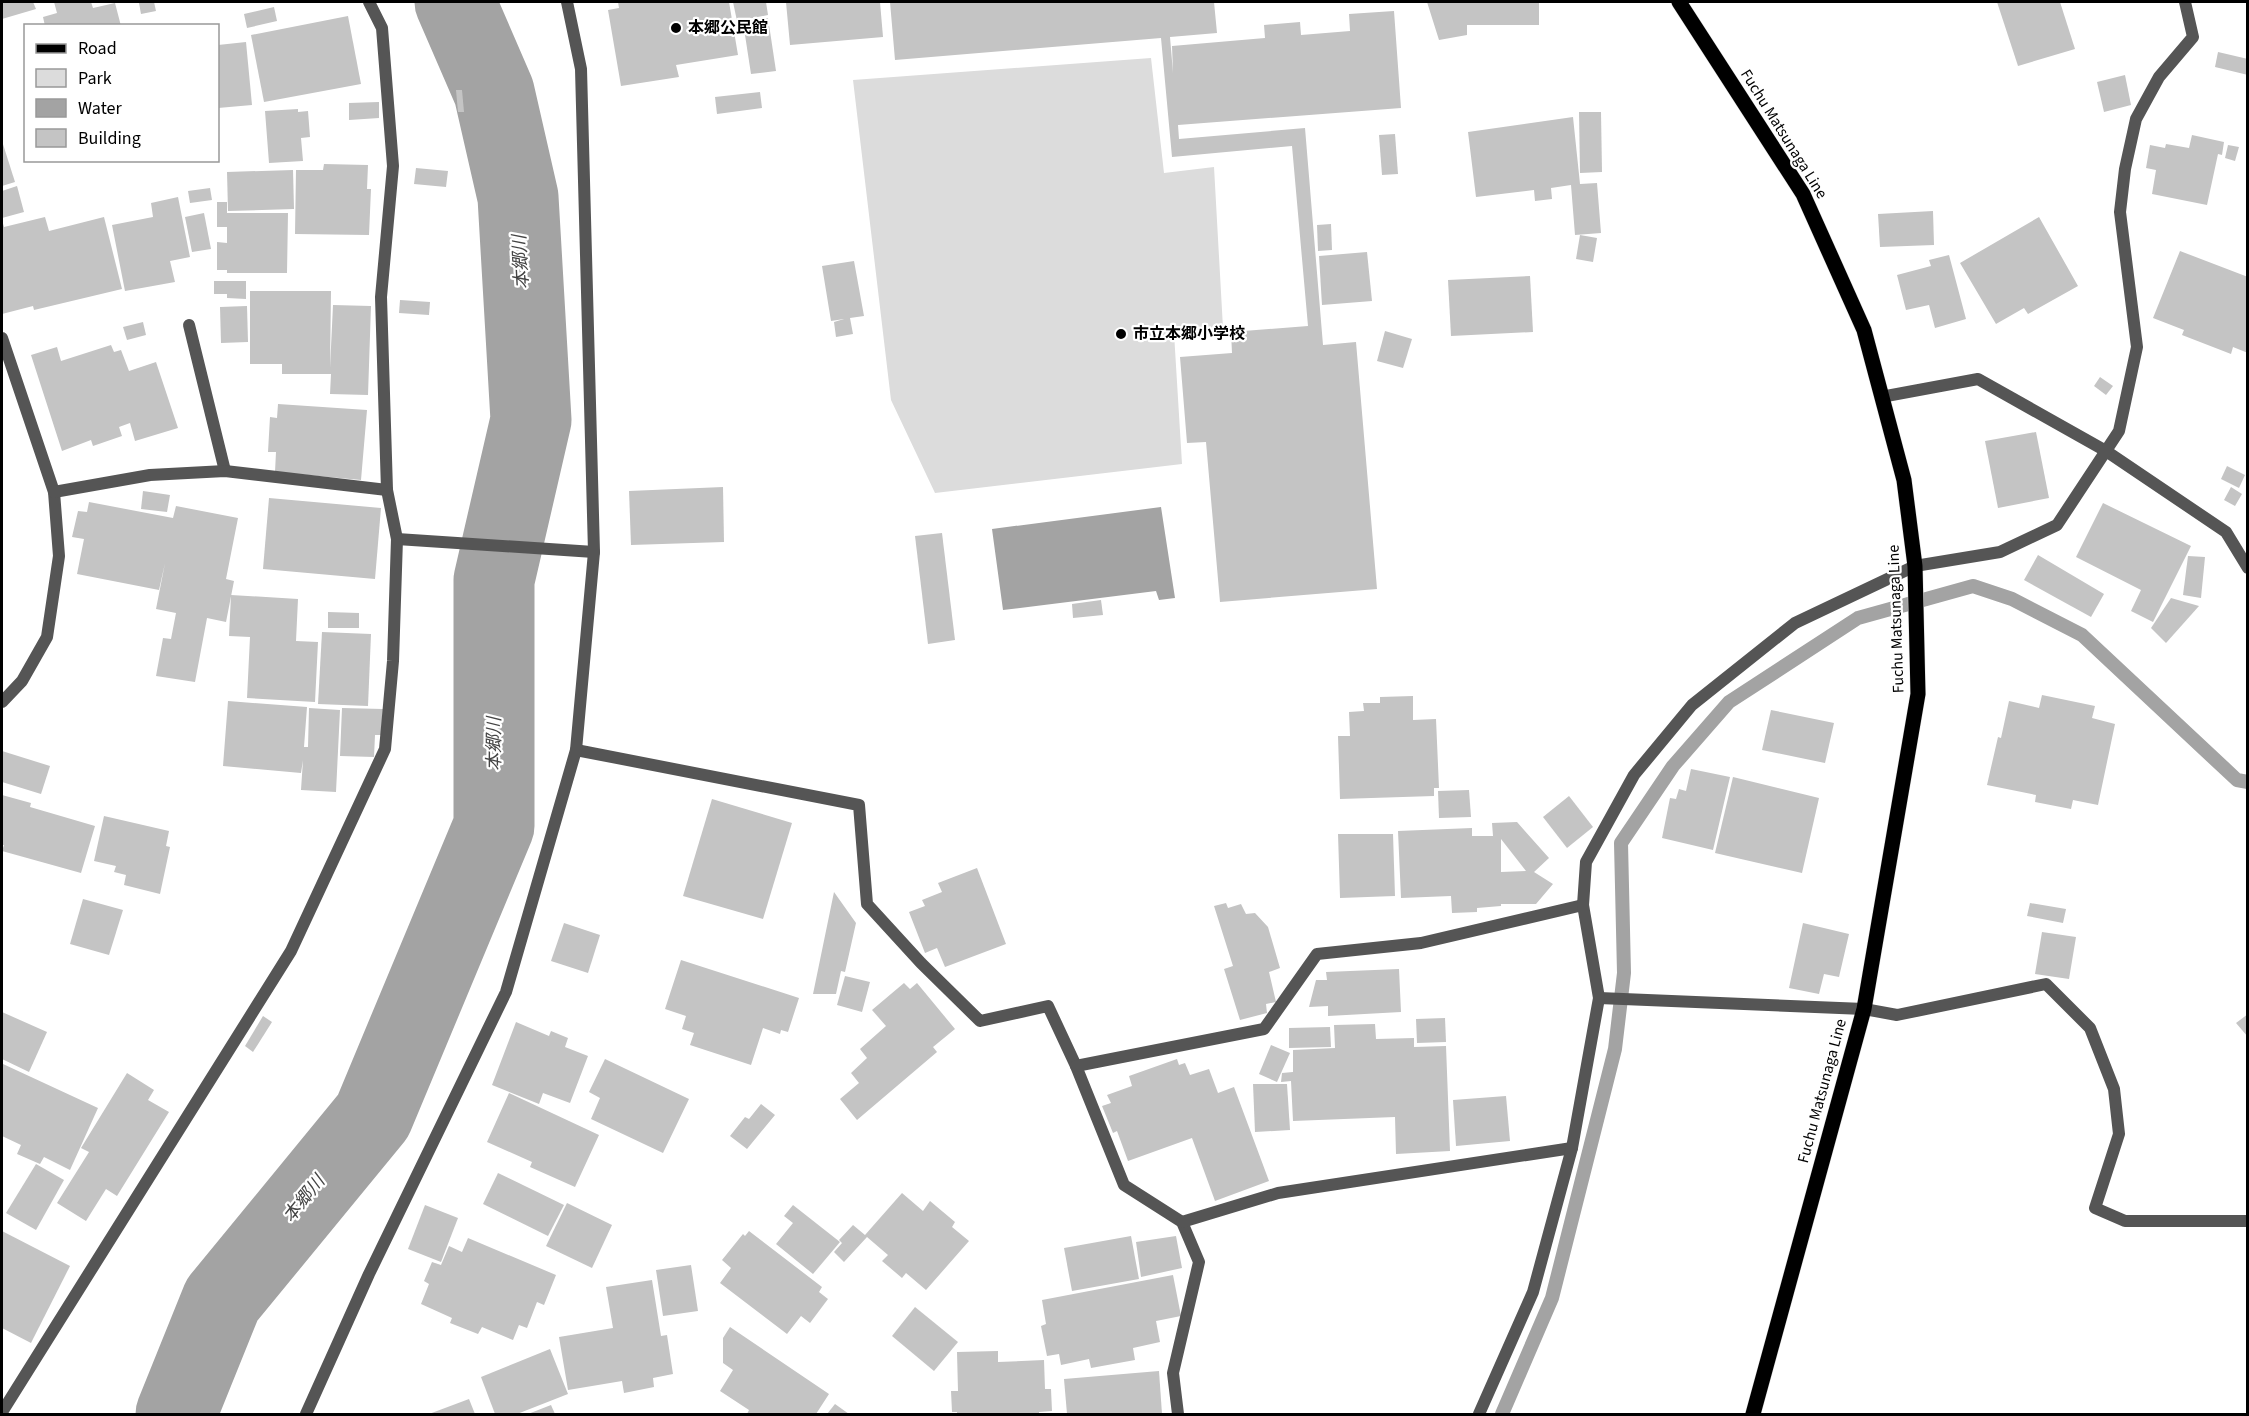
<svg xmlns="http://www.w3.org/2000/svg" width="2249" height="1416" font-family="'Source Sans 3','Noto Sans JP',sans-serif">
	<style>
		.green { fill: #dcdcdc }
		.water { fill: #a3a3a3 }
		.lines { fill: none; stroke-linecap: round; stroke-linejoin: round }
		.stream { stroke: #a3a3a3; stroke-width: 14 }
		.river { stroke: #a3a3a3; stroke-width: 81 }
		.building { fill: #c4c4c4; fill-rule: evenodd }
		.primary-casing { stroke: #dbdbdb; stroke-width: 16 }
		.lane { stroke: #555; stroke-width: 12 }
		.street { stroke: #555; stroke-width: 12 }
		.primary { stroke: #000; stroke-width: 15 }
		.poi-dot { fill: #000; stroke: #fff; stroke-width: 2 }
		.labels { text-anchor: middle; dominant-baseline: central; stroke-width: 4.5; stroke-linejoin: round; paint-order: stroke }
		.poi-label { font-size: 16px; font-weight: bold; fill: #000; stroke: #fff; text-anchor: start }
		.street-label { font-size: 16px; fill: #000; stroke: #fff }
		.water-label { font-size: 18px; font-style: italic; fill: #444; stroke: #fff }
	</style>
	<rect width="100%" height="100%" fill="#fff"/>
	<polygon class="green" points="1151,58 1164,173 1214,167 1223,328 1174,333 1182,464 935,493 891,400 853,80"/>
	<polygon class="water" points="1161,507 1175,598 1159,600 1156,591 1003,610 992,529"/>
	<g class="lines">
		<polyline class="stream" points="1502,1414 1552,1298 1615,1049 1624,973 1621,843 1673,766 1729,702 1858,618 1973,586 2012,599 2082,635 2237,780 2248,782"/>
		<polyline class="river" points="176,1414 222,1300 373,1116 494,826 494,580 531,420 518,197 494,92 455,2"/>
	</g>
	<g class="building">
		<polygon points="2,2 33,2 36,9 2,19"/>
		<polygon points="54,2 91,2 93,8 115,3 121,26 45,26 43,17 57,13"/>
		<polygon points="154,2 156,11 141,14 139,3"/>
		<polygon points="618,2 729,2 738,55 676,65 679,77 621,86 608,10 619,8"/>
		<polygon points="733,2 766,2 768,15 737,21"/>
		<polygon points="786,2 880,2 883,37 790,45"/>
		<polygon points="890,2 1214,2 1217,33 1170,37 1173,73 1172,46 1265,38 1264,25 1300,22 1301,35 1350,31 1349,14 1394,11 1401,108 1178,125 1179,139 1305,128 1323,345 1356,342 1377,589 1220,602 1206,442 1187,443 1180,357 1232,353 1231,332 1308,326 1292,146 1172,157 1161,38 895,60"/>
		<polygon points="1427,2 1539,2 1539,25 1467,25 1467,35 1439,40"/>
		<polygon points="1997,2 2060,2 2075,49 2018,66"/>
		<polygon points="274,7 277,21 247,28 244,14"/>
		<polygon points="348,16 361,84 264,102 251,35"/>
		<polygon points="768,18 776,71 751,74 743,22"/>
		<polygon points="246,42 252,105 218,108 218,45"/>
		<polygon points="2218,52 2248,59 2248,75 2215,67"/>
		<polygon points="2125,75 2131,105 2104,112 2097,82"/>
		<polygon points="456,90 462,90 464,112 458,112"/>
		<polygon points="760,92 762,108 717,114 715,97"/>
		<polygon points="379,102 379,118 349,120 349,103"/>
		<polygon points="298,109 298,112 308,111 310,137 301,138 303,161 269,163 265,111"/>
		<polygon points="1579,112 1601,112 1602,172 1580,173"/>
		<polygon points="1573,117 1580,184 1597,183 1601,233 1575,235 1571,185 1551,188 1552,199 1535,201 1534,190 1476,197 1468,132"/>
		<polygon points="1395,134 1398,174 1382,175 1379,135"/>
		<polygon points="2192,135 2224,142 2222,155 2218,154 2207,205 2152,194 2156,170 2146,168 2150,145 2165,148 2166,144 2189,148"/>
		<polygon points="2,141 15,182 2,186"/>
		<polygon points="2228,145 2239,147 2235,161 2225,158"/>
		<polygon points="324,164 368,165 367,189 371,189 369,235 295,234 296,170 323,170"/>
		<polygon points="416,168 448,171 446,187 414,184"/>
		<polygon points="293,170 294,209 228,211 227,172"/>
		<polygon points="17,186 24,212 2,218 2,191"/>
		<polygon points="210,188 212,200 190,203 188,191"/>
		<polygon points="178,197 190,257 170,261 175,282 125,291 112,225 153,217 151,203"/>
		<polygon points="217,202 227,202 227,213 288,213 287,273 227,273 227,270 217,270 217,242 227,243 227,227 217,227"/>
		<polygon points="1933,211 1934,245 1880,247 1878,214"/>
		<polygon points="204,213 211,249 192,252 185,217"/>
		<polygon points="45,217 49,231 104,217 122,289 34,310 33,306 2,314 2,220 4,227"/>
		<polygon points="2039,217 2078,286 2028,314 2024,308 1996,324 1960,263"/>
		<polygon points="1331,224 1332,250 1318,251 1317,225"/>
		<polygon points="1580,235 1597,238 1593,262 1576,259"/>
		<polygon points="2180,251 2248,277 2248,353 2233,347 2231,354 2182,335 2184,330 2153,318"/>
		<polygon points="1367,252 1372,301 1322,305 1319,256"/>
		<polygon points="1949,255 1966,319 1935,328 1929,305 1906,310 1897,275 1931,266 1929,260"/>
		<polygon points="854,261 864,316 850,318 853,334 836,337 834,322 844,319 831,321 822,266"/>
		<polygon points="1530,276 1533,332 1451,336 1448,280"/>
		<polygon points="214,281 246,281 246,299 227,298 227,294 214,294"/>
		<polygon points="250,291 331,291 330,368 333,305 371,306 368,395 330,394 331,374 282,374 282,364 250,364"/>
		<polygon points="400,300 430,302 429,315 399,313"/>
		<polygon points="247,306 248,342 221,343 220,307"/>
		<polygon points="143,322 146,335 127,340 123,327"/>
		<polygon points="1385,331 1412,339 1403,368 1377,361"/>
		<polygon points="111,345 114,352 121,350 129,371 156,362 178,428 135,441 130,423 119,427 122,436 93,446 91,440 62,451 31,355 57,347 61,361"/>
		<polygon points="2100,377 2113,386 2106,395 2094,386"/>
		<polygon points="278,404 367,410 361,480 275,472 276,452 268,452 270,417 277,418"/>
		<polygon points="2036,432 2049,498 1998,508 1985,441"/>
		<polygon points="2227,466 2245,475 2239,488 2221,479"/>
		<polygon points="723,487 724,542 631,545 629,491"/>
		<polygon points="2231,487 2242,494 2235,506 2224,500"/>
		<polygon points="143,491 170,495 167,512 141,509"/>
		<polygon points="269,498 381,508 375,579 263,569"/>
		<polygon points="89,502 173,518 176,506 238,518 226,579 234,581 226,622 207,618 195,682 156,676 163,638 171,639 176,613 156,609 165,563 159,590 77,574 84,539 72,537 78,511 87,512"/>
		<polygon points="2103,503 2191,546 2153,622 2131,611 2141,590 2076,557"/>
		<polygon points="942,533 955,640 928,644 915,536"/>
		<polygon points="2038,555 2104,594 2091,617 2024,580"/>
		<polygon points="2188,556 2205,557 2201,598 2183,595"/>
		<polygon points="231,595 298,599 296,641 318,642 315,702 247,698 250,637 229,636"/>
		<polygon points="2171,598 2199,606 2166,643 2151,628"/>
		<polygon points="1101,600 1103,615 1073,618 1072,604"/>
		<polygon points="328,612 359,613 359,628 328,628"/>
		<polygon points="322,632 371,634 368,706 318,704"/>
		<polygon points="2042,695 2095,706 2092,718 2115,724 2098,805 2073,800 2071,809 2035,802 2036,795 1987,785 1998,737 2001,738 2009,701 2039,708"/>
		<polygon points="1413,696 1413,720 1436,719 1439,788 1434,788 1434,796 1340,799 1338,736 1350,736 1349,712 1364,711 1363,703 1380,703 1380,697"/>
		<polygon points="228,701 307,707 304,747 308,747 309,708 340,710 336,792 301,790 303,760 301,773 223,766"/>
		<polygon points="342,708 383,709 381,735 375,735 374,757 340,756"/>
		<polygon points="1771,710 1834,723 1825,763 1762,750"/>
		<polygon points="2,751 50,766 41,794 2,782"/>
		<polygon points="1691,769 1730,777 1713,850 1662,838 1670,798 1676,799 1679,789 1686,791"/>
		<polygon points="1733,777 1819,798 1802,873 1715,853"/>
		<polygon points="1469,790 1471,817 1439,818 1438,791"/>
		<polygon points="2,795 31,803 30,807 95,826 81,873 2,851 4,845 2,845"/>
		<polygon points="1569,796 1593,827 1567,848 1543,817"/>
		<polygon points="712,799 792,823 763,919 683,896"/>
		<polygon points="104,816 169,831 166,846 170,847 160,894 124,885 126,875 114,872 116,866 94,861"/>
		<path d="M 1517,822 L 1549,858 L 1534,872 L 1553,884 L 1536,904 L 1501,904 L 1501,906 L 1477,908 L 1477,912 L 1452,913 L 1451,896 L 1401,898 L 1398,831 L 1472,828 L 1472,836 L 1493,836 L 1492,823 ZM 1501,839 L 1526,871 L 1501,872 Z"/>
		<polygon points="1338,834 1393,834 1395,896 1340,898"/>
		<polygon points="977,868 1006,944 945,967 937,948 925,953 909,912 925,906 922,900 942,892 938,883"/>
		<polygon points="834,892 856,923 845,972 841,971 836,994 813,994"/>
		<polygon points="83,899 123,910 109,955 70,944"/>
		<polygon points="1226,903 1228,908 1241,904 1246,914 1255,913 1268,927 1280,968 1269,972 1276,1002 1266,1004 1267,1013 1240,1020 1224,969 1233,966 1214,906"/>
		<polygon points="2030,903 2066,909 2063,923 2027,916"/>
		<polygon points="564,923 600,935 588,973 551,961"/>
		<polygon points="1803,923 1849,934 1839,977 1824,974 1819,994 1789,988"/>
		<polygon points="2042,932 2076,937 2069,979 2035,974"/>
		<polygon points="681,960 799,998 788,1032 781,1030 780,1034 763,1028 751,1065 690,1045 694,1033 682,1029 686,1016 665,1009"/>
		<polygon points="1399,969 1401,1012 1328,1016 1328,1006 1309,1007 1316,980 1327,980 1326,972"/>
		<polygon points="845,976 870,982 862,1012 837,1005"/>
		<polygon points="904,983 910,989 917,983 955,1029 933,1047 937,1052 857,1120 840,1099 859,1083 851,1073 867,1058 860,1049 886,1026 872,1010"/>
		<polygon points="2,1012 47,1032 29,1072 2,1059"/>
		<polygon points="2248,1014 2248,1037 2236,1023"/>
		<polygon points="263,1016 272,1022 253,1052 245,1046"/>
		<polygon points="1445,1018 1446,1042 1417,1043 1416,1019"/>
		<polygon points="516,1022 549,1036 551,1031 568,1038 565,1047 588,1056 570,1103 543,1093 539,1104 492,1085"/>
		<polygon points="1375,1024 1376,1039 1414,1038 1414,1047 1446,1046 1450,1151 1396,1154 1395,1117 1293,1121 1291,1081 1281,1082 1282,1073 1293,1072 1293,1050 1335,1048 1334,1025"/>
		<polygon points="1330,1027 1331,1047 1289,1048 1289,1028"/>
		<polygon points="1271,1045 1290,1053 1277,1082 1259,1074"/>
		<polygon points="605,1059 689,1099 663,1153 591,1119 600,1098 589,1092"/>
		<polygon points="1177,1059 1179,1065 1185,1063 1190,1075 1209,1069 1218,1093 1234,1087 1269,1181 1215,1201 1192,1138 1128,1161 1117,1131 1113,1133 1102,1106 1111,1103 1107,1095 1132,1086 1129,1076"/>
		<polygon points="3,1064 98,1108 70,1170 44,1157 40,1164 17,1154 21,1145 2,1136"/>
		<polygon points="127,1073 154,1090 148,1100 169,1112 117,1196 106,1189 86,1221 57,1203 89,1152 81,1148"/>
		<polygon points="1253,1084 1287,1084 1290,1130 1255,1132"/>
		<polygon points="509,1093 599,1135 575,1187 530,1167 532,1162 487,1142"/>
		<polygon points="1506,1096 1510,1141 1456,1146 1453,1100"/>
		<polygon points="761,1104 775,1115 747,1149 730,1136 745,1117 749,1119"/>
		<polygon points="36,1164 64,1180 36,1230 6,1213"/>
		<polygon points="498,1173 564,1205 548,1236 483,1204"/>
		<polygon points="902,1193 923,1211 930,1201 955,1222 952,1227 969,1241 926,1290 906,1273 902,1278 882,1261 888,1255 867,1237 844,1262 834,1252 842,1243 839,1240 853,1225 865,1235"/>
		<polygon points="567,1203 612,1225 592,1268 546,1246"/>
		<polygon points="425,1205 458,1218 441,1262 408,1249"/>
		<polygon points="793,1205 840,1242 813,1274 776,1244 793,1223 784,1216"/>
		<polygon points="2,1231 70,1266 31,1343 2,1328"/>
		<polygon points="749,1231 822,1287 819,1292 828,1299 810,1323 801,1316 787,1334 720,1283 731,1268 722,1260 743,1234 745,1236"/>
		<polygon points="1131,1236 1139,1279 1072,1291 1064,1248"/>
		<polygon points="1176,1236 1182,1268 1141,1277 1136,1242"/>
		<polygon points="468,1238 556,1275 544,1305 537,1302 527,1328 519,1325 513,1340 482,1327 478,1334 450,1323 452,1318 421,1304 429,1284 424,1281 432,1262 441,1265 449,1246 462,1252"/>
		<polygon points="691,1265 698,1311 663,1316 656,1270"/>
		<polygon points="1173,1275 1181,1316 1156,1321 1160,1342 1133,1348 1135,1360 1091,1368 1089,1359 1061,1365 1059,1354 1047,1356 1041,1326 1046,1324 1042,1300"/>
		<polygon points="652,1280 661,1336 667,1335 673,1374 653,1378 654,1387 624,1393 622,1381 568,1390 559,1337 613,1328 606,1287"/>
		<polygon points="915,1307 958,1342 934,1371 892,1336"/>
		<polygon points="730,1327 829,1394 816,1414 747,1414 749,1410 720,1391 733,1370 723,1363 723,1338"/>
		<polygon points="550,1349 568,1394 517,1414 495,1414 481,1377"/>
		<polygon points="998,1351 998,1362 1044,1360 1045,1389 1051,1389 1052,1411 1039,1412 1039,1414 957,1414 957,1412 952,1412 951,1391 958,1391 957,1352"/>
		<polygon points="1159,1371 1162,1414 1067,1414 1064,1379"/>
		<polygon points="469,1399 475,1414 429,1414"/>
		<polygon points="835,1404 849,1414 827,1414"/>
		<polygon points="551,1405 555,1414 528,1414"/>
	</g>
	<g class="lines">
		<defs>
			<polyline id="primary" points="1679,2 1803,194 1864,330 1904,480 1915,566 1918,694 1864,1009 1753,1414"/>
		</defs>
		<use href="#primary" class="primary-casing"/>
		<polyline class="lane" points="2106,451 2226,532 2248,568"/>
		<g class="street">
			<polyline points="189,325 225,471"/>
			<polyline points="2,338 54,492 59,556 47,637 22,681 2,702"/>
			<polyline points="1881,397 1978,379 2106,451"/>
			<polyline points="54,492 150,475 225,471 387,490"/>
			<polyline points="397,539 594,552"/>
			<polyline points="576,750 859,805 867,904 921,963 980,1021 1048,1006 1076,1066 1124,1185 1182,1222 1199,1262 1173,1373 1178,1414"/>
			<polyline points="1599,998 1864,1009 1897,1015 2046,984 2090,1028 2114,1089 2119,1134 2095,1208 2125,1221 2248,1221"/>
			<polyline points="1076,1066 1264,1029 1317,954 1421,943 1583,905"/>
			<polyline points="1182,1222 1278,1193 1572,1148"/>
			<polyline points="2,1412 291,951 385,749 393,661 397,539 387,490 381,297 393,166 382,28 369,2"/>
			<polyline points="306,1414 369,1274 506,992 576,750 594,552 581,69 567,2"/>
			<polyline points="1479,1414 1533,1292 1572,1148 1599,998 1583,905 1586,862 1634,775 1692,705 1795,623 1915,566 2000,552 2057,525 2119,431 2137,347 2120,212 2125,169 2136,119 2159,77 2193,37 2185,2"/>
		</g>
		<use href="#primary" class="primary"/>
	</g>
	<g class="poi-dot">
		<circle cx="676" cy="28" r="6"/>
		<circle cx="1121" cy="334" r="6"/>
	</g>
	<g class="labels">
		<g class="poi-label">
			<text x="688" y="28">本郷公民館</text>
			<text x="1133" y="334">市立本郷小学校</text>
		</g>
		<g class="street-label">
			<text transform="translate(1784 134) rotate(58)">Fuchu Matsunaga Line</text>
			<text transform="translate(1896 619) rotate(-92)">Fuchu Matsunaga Line</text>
			<text transform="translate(1822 1091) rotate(-75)">Fuchu Matsunaga Line</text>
		</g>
		<g class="water-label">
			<text transform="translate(521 262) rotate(-93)">本郷川</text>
			<text transform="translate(494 744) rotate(-90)">本郷川</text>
			<text transform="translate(304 1199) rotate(-51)">本郷川</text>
		</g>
	</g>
	<rect width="2249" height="1416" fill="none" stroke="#000000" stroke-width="6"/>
	<rect x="24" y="24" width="195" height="138" fill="#ffffff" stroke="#999999" stroke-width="1.5"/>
	<rect x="36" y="44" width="30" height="9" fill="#000000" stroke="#999999" stroke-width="1.5"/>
	<text x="78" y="54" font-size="18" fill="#000000">Road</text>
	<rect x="36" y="69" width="30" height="18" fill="#dcdcdc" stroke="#999999" stroke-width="1.5"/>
	<text x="78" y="84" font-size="18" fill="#000000">Park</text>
	<rect x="36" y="99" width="30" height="18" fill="#a3a3a3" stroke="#999999" stroke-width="1.5"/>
	<text x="78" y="114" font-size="18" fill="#000000">Water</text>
	<rect x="36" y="129" width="30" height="18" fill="#c4c4c4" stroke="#999999" stroke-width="1.5"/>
	<text x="78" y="144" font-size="18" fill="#000000">Building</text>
</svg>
